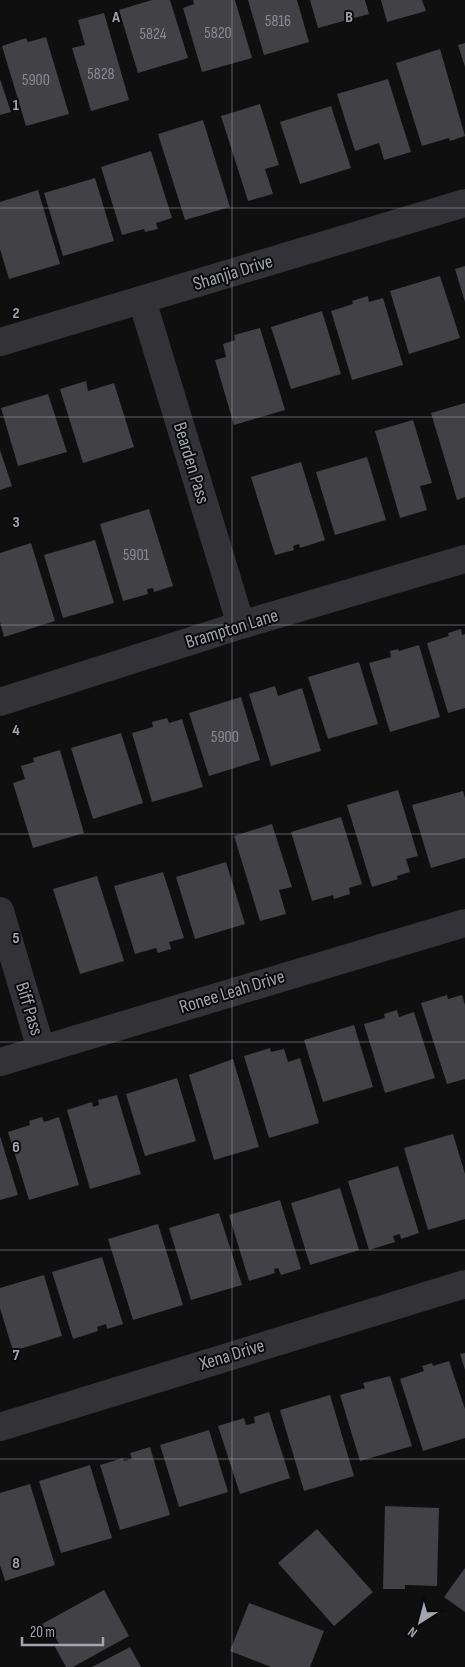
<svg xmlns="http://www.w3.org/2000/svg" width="465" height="1667" font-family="'Sofia Sans Condensed',sans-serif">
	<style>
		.building { fill: #414146 }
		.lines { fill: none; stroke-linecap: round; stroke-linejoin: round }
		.minor { stroke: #333337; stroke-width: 28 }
		.grid { fill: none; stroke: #a2a4b0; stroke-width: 1; stroke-opacity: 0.55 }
		.labels { text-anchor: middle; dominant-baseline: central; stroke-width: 4; stroke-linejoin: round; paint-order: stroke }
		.number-label { font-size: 16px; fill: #8a8b96 }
		.street-label { font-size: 19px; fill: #a2a4b0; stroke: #0a0a0b }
		.grid-label { font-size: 16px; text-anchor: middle; font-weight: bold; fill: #a2a4b0; stroke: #0a0a0b; stroke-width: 4; stroke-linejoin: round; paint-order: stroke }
	</style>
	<rect width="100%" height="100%" fill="#0f0f10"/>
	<g class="building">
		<polygon points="152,0 170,0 188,58 138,73 119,10"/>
		<polygon points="193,0 235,0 252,58 202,72 183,8 194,4"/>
		<polygon points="248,0 297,0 309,42 264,55"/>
		<polygon points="310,0 365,0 369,14 318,28"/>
		<polygon points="381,0 422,0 426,11 387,22"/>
		<polygon points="104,13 129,100 91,111 72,48 85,45 78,20"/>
		<polygon points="46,37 69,114 26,126 2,46 26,38 28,42"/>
		<polygon points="465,43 465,67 458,45"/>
		<polygon points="440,49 465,136 450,141 449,138 422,146 396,63"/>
		<polygon points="0,79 11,112 0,115"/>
		<polygon points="388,79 411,152 384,160 379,143 355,151 337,94"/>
		<polygon points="260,104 279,165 265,169 273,194 248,201 221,116"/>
		<polygon points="331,106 351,168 300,184 280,122"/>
		<polygon points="203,120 230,207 185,220 158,134"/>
		<polygon points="151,151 172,218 156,223 158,229 145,232 144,229 122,235 101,167"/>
		<polygon points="95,178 114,241 63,256 44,193"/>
		<polygon points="38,190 60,264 9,279 0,249 0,202"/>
		<polygon points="465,266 465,302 455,269"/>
		<polygon points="440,276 460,338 409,354 390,291"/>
		<polygon points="368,296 369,302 383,298 403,365 352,380 331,311 353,304 352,301"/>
		<polygon points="322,311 341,374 291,389 271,327"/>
		<polygon points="260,328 285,410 234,425 215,360 226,357 223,344 235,340 234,335"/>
		<polygon points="86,381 88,391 114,383 134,447 83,463 60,389"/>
		<polygon points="48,394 67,452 18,466 1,408"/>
		<polygon points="465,403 465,497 457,500 431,413"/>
		<polygon points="413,420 432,483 420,486 427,510 400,518 375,431"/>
		<polygon points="0,450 12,486 0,490"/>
		<polygon points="367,457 386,520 335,535 316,472"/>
		<polygon points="301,462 325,540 300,548 299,544 293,546 294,550 275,555 251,477"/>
		<polygon points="149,509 173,586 154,592 153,588 147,589 148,594 123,601 100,524"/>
		<polygon points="95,540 114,603 63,618 44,555"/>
		<polygon points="31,543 55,621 4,637 0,622 0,553"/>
		<polygon points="461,629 462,635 465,634 465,708 448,713 427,643 449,636 448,633"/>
		<polygon points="419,645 440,717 390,732 369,663 391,657 390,651 398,649 399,651"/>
		<polygon points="359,662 378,724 328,739 308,677"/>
		<polygon points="275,686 278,696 302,688 321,751 271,766 249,694"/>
		<polygon points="241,697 260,760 209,776 189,713"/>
		<polygon points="167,718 169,723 182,719 203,787 152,802 132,733 153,727 152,722"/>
		<polygon points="121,733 143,803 93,819 71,748"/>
		<polygon points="60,750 84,833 33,848 13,783 25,779 21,766 34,762 33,758"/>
		<polygon points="398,790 418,856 406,859 410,872 397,876 398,879 372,887 347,805"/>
		<polygon points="463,791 465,798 465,858 431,868 412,805"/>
		<polygon points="341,817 362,884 349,888 350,894 334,899 333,895 312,901 291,832"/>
		<polygon points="272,824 292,887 279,890 286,914 260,921 234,836"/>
		<polygon points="226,862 245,924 195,939 176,877"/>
		<polygon points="163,872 184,938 169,942 171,949 158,953 156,948 135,954 114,886"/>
		<polygon points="97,876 124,961 80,974 53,889"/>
		<polygon points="447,995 448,999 462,995 465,1005 465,1079 447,1084 421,1003"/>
		<polygon points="397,1010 399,1017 414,1012 435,1078 385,1093 364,1024 385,1018 384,1014"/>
		<polygon points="354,1025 373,1087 323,1102 304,1040"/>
		<polygon points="270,1048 271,1052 284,1049 288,1062 300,1058 319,1123 269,1138 244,1056"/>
		<polygon points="233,1059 259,1147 214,1160 189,1075"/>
		<polygon points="177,1078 196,1141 145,1156 126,1094"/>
		<polygon points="117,1095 141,1174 90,1189 67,1110 92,1102 93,1107 99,1105 98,1100"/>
		<polygon points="42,1117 44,1122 59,1117 79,1185 29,1200 8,1132 30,1125 29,1121"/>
		<polygon points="453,1134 465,1174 465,1219 428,1230 404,1148"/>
		<polygon points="0,1136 18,1195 0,1200"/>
		<polygon points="398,1166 419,1233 401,1239 400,1234 393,1236 395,1242 369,1250 348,1181"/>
		<polygon points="340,1188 359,1250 310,1265 291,1203"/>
		<polygon points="280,1200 301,1269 281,1275 278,1268 274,1269 275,1273 249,1281 229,1215"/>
		<polygon points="219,1213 242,1285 191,1300 169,1228"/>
		<polygon points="158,1224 183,1305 133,1320 108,1239"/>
		<polygon points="102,1257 123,1324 107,1329 106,1324 97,1327 98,1331 73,1339 52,1272"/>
		<polygon points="44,1275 62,1336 13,1351 0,1308 0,1288"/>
		<polygon points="465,1353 465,1370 460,1354"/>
		<polygon points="449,1361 465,1409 465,1438 423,1451 400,1379 424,1371 422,1366 432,1363 433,1366"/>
		<polygon points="390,1376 412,1446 360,1461 340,1395 365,1388 363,1383"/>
		<polygon points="330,1395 354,1476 304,1491 280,1410"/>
		<polygon points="269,1412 290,1478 240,1494 218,1426 244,1418 246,1425 255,1423 254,1417"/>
		<polygon points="209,1430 228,1492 179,1507 160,1445"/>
		<polygon points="150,1447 170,1515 120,1530 100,1465 123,1458 124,1461 132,1459 130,1453"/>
		<polygon points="90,1465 112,1538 61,1553 39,1481"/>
		<polygon points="30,1484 55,1565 5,1581 0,1565 0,1493"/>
		<polygon points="385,1506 439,1508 437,1586 405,1585 405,1589 383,1589"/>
		<polygon points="317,1529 373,1592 334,1626 278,1563"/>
		<polygon points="465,1568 465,1612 444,1597"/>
		<polygon points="104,1590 129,1636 73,1667 66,1667 55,1647 59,1644 55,1637 51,1639 42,1624"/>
		<polygon points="249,1603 324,1631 310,1667 271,1667 230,1651"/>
		<polygon points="130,1647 141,1667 92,1667"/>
	</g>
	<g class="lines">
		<g class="minor">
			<polyline points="142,300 241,625"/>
			<polyline points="0,342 465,203"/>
			<polyline points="0,702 241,625 465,559"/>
			<polyline points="0,911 41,1049"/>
			<polyline points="0,1062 465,923"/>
			<polyline points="0,1427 465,1284"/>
		</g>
	</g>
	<path class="grid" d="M 232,0 L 232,1667M 0,208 L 465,208M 0,417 L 465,417M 0,625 L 465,625M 0,834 L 465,834M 0,1042 L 465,1042M 0,1250 L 465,1250M 0,1459 L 465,1459"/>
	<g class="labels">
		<g class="number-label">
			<text x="278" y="21">5816</text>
			<text x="218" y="33">5820</text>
			<text x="153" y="34">5824</text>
			<text x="101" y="74">5828</text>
			<text x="36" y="80">5900</text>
			<text x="136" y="555">5901</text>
			<text x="225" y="737">5900</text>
		</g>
		<g class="street-label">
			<text transform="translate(233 273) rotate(-17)">Shanjia Drive</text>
			<text transform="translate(191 463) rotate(73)">Bearden Pass</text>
			<text transform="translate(232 629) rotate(-17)">Brampton Lane</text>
			<text transform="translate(232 992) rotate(-17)">Ronee Leah Drive</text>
			<text transform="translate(29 1009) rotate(73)">Biff Pass</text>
			<text transform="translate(232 1355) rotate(-17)">Xena Drive</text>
		</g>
	</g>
	<g class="grid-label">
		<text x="116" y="22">A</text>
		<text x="349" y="22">B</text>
		<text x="16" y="110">1</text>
		<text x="16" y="318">2</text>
		<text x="16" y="527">3</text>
		<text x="16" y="735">4</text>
		<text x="16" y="943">5</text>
		<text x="16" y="1152">6</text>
		<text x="16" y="1360">7</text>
		<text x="16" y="1568">8</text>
	</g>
	<g transform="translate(420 1622) rotate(216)" stroke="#0a0a0b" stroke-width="4" paint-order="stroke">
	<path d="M0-4L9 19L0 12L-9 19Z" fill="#a2a4b0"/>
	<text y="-8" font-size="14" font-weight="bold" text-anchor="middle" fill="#a2a4b0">N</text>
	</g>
	<path d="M22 1637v8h81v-8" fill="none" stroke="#a2a4b0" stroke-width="2.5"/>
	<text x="30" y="1637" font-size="15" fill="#a2a4b0" stroke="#0a0a0b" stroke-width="4" paint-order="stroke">20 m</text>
</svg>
